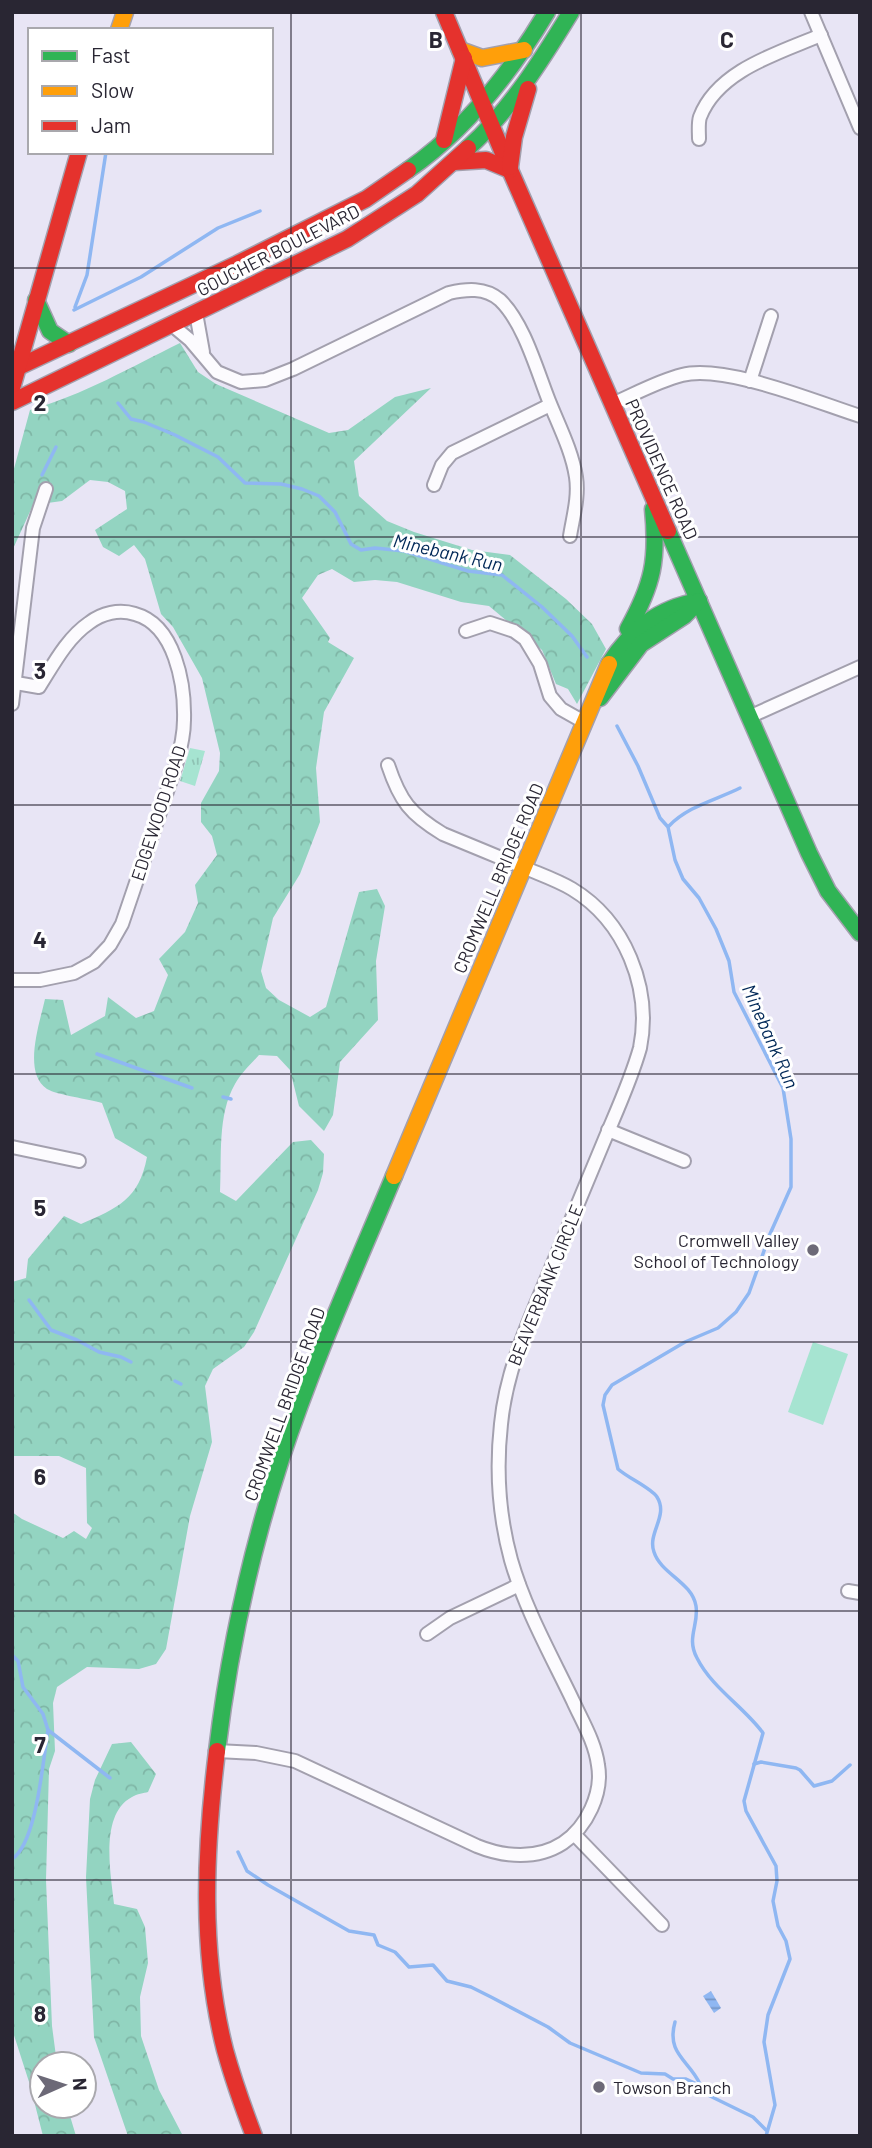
<svg xmlns="http://www.w3.org/2000/svg" width="872" height="2148" font-family="Barlow,sans-serif">
	<style>
		.grass { fill: url(#grass-tufts) }
		.forest { fill: url(#forest-crowns) }
		.pitch { fill: #a6e4d1 }
		.water { fill: url(#water-rules) }
		.lines { fill: none; stroke-linecap: round; stroke-linejoin: round }
		.stream { stroke: #8fb7f2; stroke-width: 3.5 }
		.street-casing { stroke: #a3a0ae; stroke-width: 16 }
		.fast-casing { stroke: #a3a0ae; stroke-width: 19 }
		.slow-casing { stroke: #a3a0ae; stroke-width: 19 }
		.jam-casing { stroke: #a3a0ae; stroke-width: 19 }
		.street { stroke: #fcfbfe; stroke-width: 12 }
		.fast { stroke: #30b455; stroke-width: 16 }
		.slow { stroke: #ff9f0a; stroke-width: 16 }
		.jam { stroke: #e5322d; stroke-width: 16 }
		.grid { fill: none; stroke: #292633; stroke-width: 2; stroke-opacity: 0.55 }
		.poi-dot { fill: #6c6977; stroke: #fff; stroke-width: 2.5 }
		.labels { text-anchor: middle; dominant-baseline: central; stroke-width: 6; stroke-linejoin: round; paint-order: stroke }
		.street-label { font-size: 18px; fill: #292633; stroke: #fff }
		.poi-label { font-size: 18px; fill: #292633; stroke: #fff; text-anchor: end }
		.water-label { font-size: 19px; font-style: italic; fill: #012857; stroke: #fff }
		.grid-label { font-size: 23px; text-anchor: middle; font-weight: bold; fill: #292633; stroke: #fff; stroke-width: 6; stroke-linejoin: round; paint-order: stroke }
	</style>
	<defs>
		<pattern id="grass-tufts" width="24" height="20" patternUnits="userSpaceOnUse" patternTransform="scale(1.75)"><rect width="24" height="20" fill="#a6e4d1"/><path d="M3 7l-1-3M5 7V3M7 7l1-3M15 17l-1-3M17 17v-4M19 17l1-3" fill="none" stroke="#8fc3b4"/></pattern>
		<pattern id="forest-crowns" width="20" height="18" patternUnits="userSpaceOnUse" patternTransform="scale(1.75)"><rect width="20" height="18" fill="#93d4c1"/><path d="M2 6a3 3 0 1 1 6 0M12 15a3 3 0 1 1 6 0" fill="none" stroke="#7fb6a6"/></pattern>
		<pattern id="water-rules" width="6" height="5" patternUnits="userSpaceOnUse" patternTransform="scale(1.75)"><rect width="6" height="5" fill="#8fb7f2"/><path d="M0 2.5h6" fill="none" stroke="#7595c5"/></pattern>
	</defs>
	<rect width="100%" height="100%" fill="#e8e5f5"/>
	<polygon class="grass" points="190,748 205,751 195,786 180,781"/>
	<g class="forest">
		<path d="M 180,343 L 198,372 L 216,384 L 329,433 L 348,430 L 395,397 L 431,388 L 354,461 L 359,496 L 387,521 L 414,532 L 472,550 L 510,555 L 566,599 L 592,624 L 606,649 L 577,704 L 568,689 L 556,684 L 542,650 L 489,606 L 461,602 L 397,582 L 375,580 L 354,582 L 332,569 L 318,575 L 302,598 L 330,638 L 328,642 L 354,658 L 324,712 L 316,768 L 320,822 L 300,874 L 273,918 L 261,971 L 266,988 L 279,1000 L 310,1017 L 326,1007 L 359,892 L 377,889 L 385,906 L 376,961 L 378,1020 L 340,1062 L 333,1115 L 324,1131 L 299,1106 L 290,1070 L 277,1056 L 259,1055 C 251,1064 241,1073 235,1084 C 217,1115 222,1158 220,1192 L 236,1201 L 293,1142 L 311,1140 L 324,1154 L 323,1173 L 318,1190 L 254,1332 L 244,1347 L 213,1369 L 205,1386 L 212,1442 L 190,1516 L 166,1649 L 156,1664 L 139,1669 L 87,1667 L 57,1687 L 53,1703 L 55,1751 L 49,1769 L 46,1880 L 52,2026 L 57,2064 L 42,2064 L 42,2106 L 67,2106 L 76,2136 L 43,2136 L 30,2085 L 12,2029 L 12,1512 L 22,1519 L 63,1538 L 74,1531 L 86,1539 L 92,1528 L 87,1523 L 86,1468 L 59,1456 L 12,1456 L 12,1282 L 26,1278 L 28,1259 L 64,1216 L 81,1224 C 118,1208 139,1199 147,1157 L 115,1138 L 102,1103 C 89,1099 57,1095 47,1089 C 22,1073 40,1022 45,999 L 63,1000 L 71,1035 L 105,1016 L 108,997 L 136,1018 L 154,1011 L 168,975 L 159,959 L 185,932 L 198,903 L 195,885 L 217,855 L 212,836 L 201,822 L 201,803 L 219,771 L 220,753 L 202,678 L 173,627 L 161,614 L 145,559 L 134,545 L 119,556 L 103,547 L 95,530 L 127,509 L 125,491 L 108,482 L 90,480 L 62,501 L 33,505 L 12,551 L 12,476 L 30,410 C 83,395 131,367 180,343 Z"/>
		<path d="M 131,1742 L 156,1774 L 148,1792 C 144,1793 137,1794 132,1797 C 99,1814 111,1875 114,1904 L 137,1909 L 145,1927 L 148,1963 L 140,1997 L 141,2036 L 159,2090 L 183,2136 L 128,2136 L 94,2037 L 86,1877 L 90,1799 L 95,1780 L 112,1744 Z"/>
	</g>
	<polygon class="pitch" points="813,1342 848,1354 823,1425 788,1412"/>
	<polygon class="water" points="711,1991 721,2008 714,2013 703,1996"/>
	<g class="lines">
		<g class="stream">
			<polyline points="75,307 87,275 106,152"/>
			<polyline points="74,310 141,277 218,228 260,211"/>
			<polyline points="118,403 131,419 144,422 175,435 218,457 245,483 281,484 302,489 319,496 335,512 351,544 361,550 375,548 404,551 468,571 502,575 542,607 572,636 587,657"/>
			<polyline points="42,475 56,447"/>
			<path d="M 617,726 L 638,766 L 660,818 L 668,827 L 675,860 L 683,879 L 699,898 L 716,929 L 729,961 L 734,992 L 783,1088 L 791,1139 L 791,1187 L 770,1234 L 749,1293 L 736,1312 L 718,1328 L 685,1342 L 612,1385 L 605,1395 L 603,1405 L 618,1469 C 628,1478 651,1488 657,1497 C 669,1516 647,1533 654,1552 C 661,1574 692,1582 696,1606 C 699,1625 686,1638 697,1658 C 712,1688 744,1707 763,1733 L 744,1801 L 746,1811 L 776,1866 L 777,1881 L 773,1901 L 778,1926 L 786,1941 L 790,1959 L 768,2015 L 764,2042 L 775,2105 L 766,2136"/>
			<path d="M 669,826 C 688,806 716,800 740,788"/>
			<polyline points="97,1054 192,1088"/>
			<polyline points="223,1097 231,1099"/>
			<polyline points="29,1300 51,1330 77,1340 99,1352 121,1357 131,1362"/>
			<polyline points="175,1381 181,1384"/>
			<polyline points="12,1655 18,1661 23,1687 43,1714 48,1730 110,1778"/>
			<polyline points="754,1764 761,1762 796,1768 800,1770 814,1786 832,1781 850,1765"/>
			<polyline points="238,1852 247,1871 268,1885 349,1931 374,1935 378,1945 395,1952 409,1967 433,1965 447,1981 471,1987 491,1997 548,2027 570,2043 641,2073 665,2074 673,2079 686,2079 701,2086 710,2096 753,2117 766,2130"/>
			<path d="M 12,1859 C 37,1843 43,1759 48,1730"/>
			<path d="M 675,2022 C 666,2054 689,2060 700,2084"/>
		</g>
		<defs>
			<g id="street">
				<polyline points="811,12 860,128"/>
				<path d="M 699,139 C 699,132 698,123 700,117 C 718,70 779,53 821,35"/>
				<polyline points="196,313 203,352"/>
				<path d="M 172,325 L 190,340 L 217,372 L 241,382 L 265,380 L 293,369 L 449,293 C 466,289 485,287 500,300 C 524,323 537,371 549,401 C 559,426 572,451 576,477 C 579,497 573,517 570,536"/>
				<polyline points="750,381 771,316"/>
				<path d="M 612,404 C 635,394 658,381 682,375 C 725,364 816,402 860,416"/>
				<polyline points="434,485 442,465 452,453 550,405"/>
				<polyline points="466,631 490,623 514,631 525,639 540,664 550,696 561,709 584,722"/>
				<polyline points="12,704 33,528 46,489"/>
				<polyline points="749,717 860,667"/>
				<path d="M 12,980 L 40,980 L 74,973 L 94,962 L 110,945 L 122,924 L 175,768 C 180,752 184,736 184,720 C 185,684 175,625 135,614 C 119,609 102,613 89,623 C 67,638 53,665 39,687 L 16,683"/>
				<polyline points="608,1130 684,1161"/>
				<polyline points="12,1147 79,1161"/>
				<polyline points="848,1591 860,1593"/>
				<polyline points="427,1634 450,1618 519,1585"/>
				<path d="M 217,1751 L 256,1753 L 295,1761 L 477,1846 C 504,1857 537,1860 563,1843 C 587,1827 603,1793 598,1765 C 595,1742 582,1721 573,1701 C 551,1655 525,1609 511,1560 C 499,1516 496,1469 501,1424 C 506,1372 527,1325 547,1278 C 566,1233 585,1187 604,1141 C 617,1110 631,1080 640,1048 C 652,988 625,921 572,889 C 557,880 539,874 523,867 C 496,856 470,845 443,834 C 410,814 400,801 388,765"/>
				<polyline points="574,1834 662,1925"/>
			</g>
			<g id="fast">
				<path d="M 468,148 C 511,109 541,61 571,12"/>
				<path d="M 408,170 C 466,130 511,72 547,12"/>
				<polyline points="36,300 50,331 69,344"/>
				<polyline points="668,531 809,853 828,891 860,933"/>
				<path d="M 628,629 C 653,584 658,560 653,509"/>
				<path d="M 609,664 C 631,630 658,608 699,601"/>
				<polyline points="600,698 641,644 684,616 699,601"/>
				<path d="M 217,1751 C 229,1651 250,1554 281,1459 C 313,1362 355,1269 394,1176"/>
			</g>
			<g id="slow">
				<polyline points="119,30 125,12"/>
				<polyline points="460,50 482,58 524,50"/>
				<polyline points="394,1176 609,664"/>
			</g>
			<g id="jam">
				<polyline points="444,12 510,170 668,531"/>
				<polyline points="444,140 464,58"/>
				<polyline points="454,162 486,160 510,170"/>
				<polyline points="510,167 514,137 528,89"/>
				<polyline points="12,370 237,264 366,199 408,170"/>
				<polyline points="12,388 79,152"/>
				<polyline points="12,402 347,239 417,194 468,148"/>
				<path d="M 217,1751 C 205,1849 200,1952 225,2050 C 233,2079 243,2107 254,2136"/>
			</g>
		</defs>
		<use href="#street" class="street-casing"/>
		<use href="#fast" class="fast-casing"/>
		<use href="#slow" class="slow-casing"/>
		<use href="#jam" class="jam-casing"/>
		<use href="#street" class="street"/>
		<use href="#fast" class="fast"/>
		<use href="#slow" class="slow"/>
		<use href="#jam" class="jam"/>
	</g>
	<path class="grid" d="M 291,12 L 291,2136M 581,12 L 581,2136M 12,268 L 860,268M 12,537 L 860,537M 12,805 L 860,805M 12,1074 L 860,1074M 12,1342 L 860,1342M 12,1611 L 860,1611M 12,1880 L 860,1880"/>
	<g class="poi-dot">
		<circle cx="813" cy="1250" r="7"/>
		<circle cx="599" cy="2087" r="7"/>
	</g>
	<g class="labels">
		<g class="street-label">
			<text transform="translate(278 250) rotate(-27)">GOUCHER BOULEVARD</text>
			<text transform="translate(662 469) rotate(66)">PROVIDENCE ROAD</text>
			<text transform="translate(158 813) rotate(-72)">EDGEWOOD ROAD</text>
			<text transform="translate(498 878) rotate(-67)">CROMWELL BRIDGE ROAD</text>
			<text transform="translate(545 1285) rotate(-68)">BEAVERBANK CIRCLE</text>
			<text transform="translate(284 1404) rotate(-70)">CROMWELL BRIDGE ROAD</text>
		</g>
		<g class="poi-label">
			<text x="799" y="1240">Cromwell Valley<tspan x="799" dy="21">School of Technology</tspan></text>
			<text x="613" y="2087" text-anchor="start">Towson Branch</text>
		</g>
		<g class="water-label">
			<text transform="translate(448 552) rotate(13)">Minebank Run</text>
			<text transform="translate(771 1036) rotate(66)">Minebank Run</text>
		</g>
	</g>
	<g class="grid-label">
		<text x="436" y="48">B</text>
		<text x="727" y="48">C</text>
		<text x="40" y="411">2</text>
		<text x="40" y="679">3</text>
		<text x="40" y="948">4</text>
		<text x="40" y="1216">5</text>
		<text x="40" y="1485">6</text>
		<text x="40" y="1753">7</text>
		<text x="40" y="2022">8</text>
	</g>
	<rect width="872" height="2148" fill="none" stroke="#292633" stroke-width="28"/>
	<rect x="28" y="28" width="245" height="126" fill="#ffffff" stroke="#a9a8ad" stroke-width="2"/>
	<rect x="42" y="51" width="35" height="10" fill="#30b455" stroke="#a9a8ad" stroke-width="2"/>
	<text x="91" y="63" font-size="21" fill="#292633">Fast</text>
	<rect x="42" y="86" width="35" height="10" fill="#ff9f0a" stroke="#a9a8ad" stroke-width="2"/>
	<text x="91" y="98" font-size="21" fill="#292633">Slow</text>
	<rect x="42" y="121" width="35" height="10" fill="#e5322d" stroke="#a9a8ad" stroke-width="2"/>
	<text x="91" y="133" font-size="21" fill="#292633">Jam</text>
	<g transform="translate(63 2085) rotate(87)"><circle r="33" fill="#ffffff" stroke="#a9a8ad" stroke-width="2"/>
	<path d="M0-5L12 26L0 18L-12 26Z" fill="#6c6977"/>
	<text y="-10" font-size="19" font-weight="bold" text-anchor="middle" fill="#292633">N</text>
	</g>
</svg>
